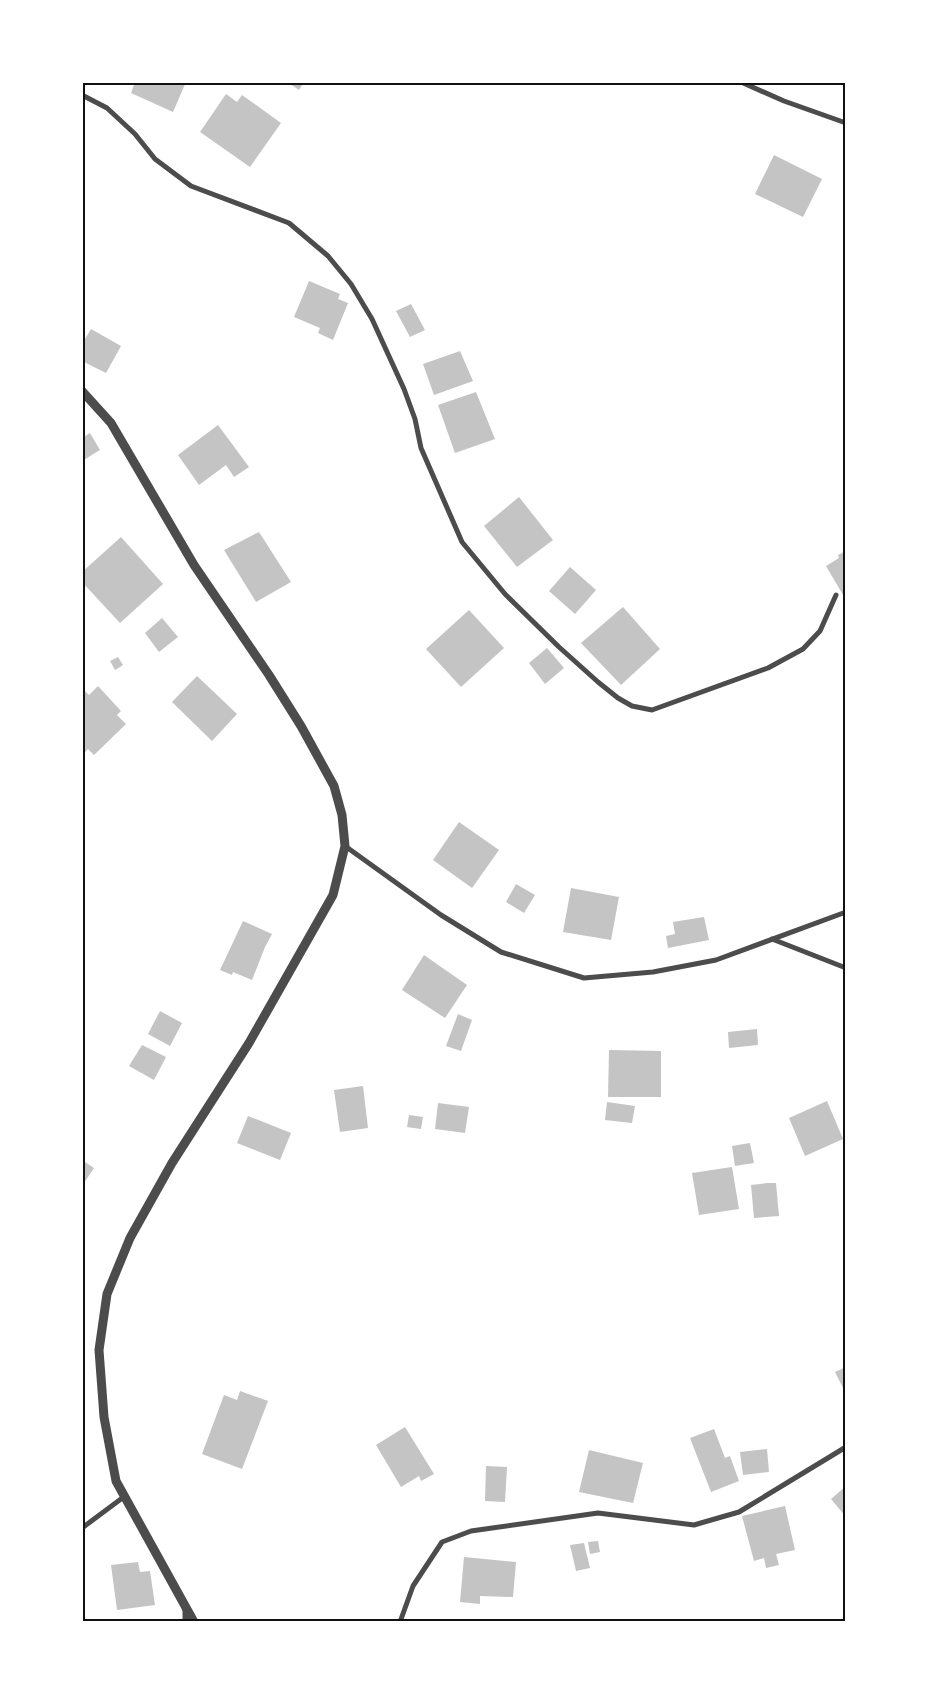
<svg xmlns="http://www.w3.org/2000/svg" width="928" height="1704" font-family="Figtree,sans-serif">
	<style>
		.building { fill: #c4c4c4 }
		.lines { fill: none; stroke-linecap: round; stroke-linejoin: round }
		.minor { stroke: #4c4c4c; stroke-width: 5 }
		.tertiary { stroke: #4c4c4c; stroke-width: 9 }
		.neatline { fill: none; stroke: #111; stroke-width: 2 }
	</style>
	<rect width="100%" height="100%" fill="#fff"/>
	<g class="building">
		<polygon points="135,82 186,82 173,112 131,93"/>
		<polygon points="287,82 304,82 299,90"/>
		<polygon points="226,94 237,102 242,95 281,123 250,167 200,132"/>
		<polygon points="774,155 822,179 803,217 755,194"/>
		<polygon points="309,281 340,294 338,299 348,303 333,340 318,333 320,328 294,317"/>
		<polygon points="411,304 425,330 410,337 396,311"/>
		<polygon points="91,329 121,346 106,373 82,361 82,344"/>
		<polygon points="460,351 473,381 434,395 423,364"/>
		<polygon points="476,392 495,439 455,453 438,405"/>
		<polygon points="218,425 249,467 234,477 226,465 199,485 178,455"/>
		<polygon points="90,433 100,450 82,461 82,438"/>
		<polygon points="519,497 553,540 517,567 484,526"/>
		<polygon points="259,532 291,582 256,602 224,550"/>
		<polygon points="121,537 163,584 120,623 82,582 82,572"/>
		<polygon points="846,551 846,600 826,566 839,558 838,555"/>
		<polygon points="570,567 596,590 575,614 549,591"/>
		<polygon points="623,607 660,649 621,685 581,643"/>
		<polygon points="469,610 504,648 461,687 426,649"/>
		<polygon points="162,618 178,637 159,652 145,633"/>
		<polygon points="547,648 564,668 545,684 529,663"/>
		<polygon points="118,657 123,665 115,670 110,661"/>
		<polygon points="197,676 237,714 212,741 172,702"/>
		<polygon points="98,686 121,711 117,715 126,724 94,755 88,749 85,752 82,750 82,688 89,695"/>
		<polygon points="459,822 499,850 472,888 433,860"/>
		<polygon points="516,884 535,895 524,913 506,902"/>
		<polygon points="571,888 619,897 611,940 563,932"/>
		<polygon points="704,917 709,940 668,948 666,936 675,934 673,922"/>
		<polygon points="243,921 272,934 265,947 252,980 233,972 232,975 220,970"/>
		<polygon points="424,955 467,985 445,1018 402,990"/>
		<polygon points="160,1011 182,1023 170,1046 148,1034"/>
		<polygon points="458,1014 472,1020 461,1051 446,1046"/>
		<polygon points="757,1029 758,1045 729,1048 728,1032"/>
		<polygon points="142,1045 166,1057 154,1080 129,1066"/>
		<polygon points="609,1050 661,1051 661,1097 608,1097"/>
		<polygon points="363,1086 368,1128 340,1132 334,1090"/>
		<polygon points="827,1101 843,1139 805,1156 789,1118"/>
		<polygon points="607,1102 635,1106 632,1123 605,1120"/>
		<polygon points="438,1103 469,1107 465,1133 435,1129"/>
		<polygon points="409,1115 423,1117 421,1129 407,1127"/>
		<polygon points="248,1116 291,1133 280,1160 237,1143"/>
		<polygon points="750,1143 754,1163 735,1166 732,1146"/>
		<polygon points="82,1160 94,1168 82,1186"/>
		<polygon points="732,1167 739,1209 699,1215 692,1173"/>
		<polygon points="767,1183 776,1183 779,1216 754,1218 751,1185"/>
		<polygon points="846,1367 846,1394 835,1372"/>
		<polygon points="240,1391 268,1401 242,1469 202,1454 224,1395 237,1400"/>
		<polygon points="405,1427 434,1474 421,1481 419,1476 401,1487 376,1445"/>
		<polygon points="714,1429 725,1458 730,1456 739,1481 711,1492 690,1438"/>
		<polygon points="767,1449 769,1472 743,1475 740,1452"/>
		<polygon points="589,1450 643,1463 633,1503 579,1492"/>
		<polygon points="486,1466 507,1467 505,1502 485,1501"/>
		<polygon points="846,1486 846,1517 831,1499"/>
		<polygon points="785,1506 795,1550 776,1554 779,1565 766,1568 764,1558 754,1561 742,1516"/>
		<polygon points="598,1541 600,1552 590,1554 588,1542"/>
		<polygon points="584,1543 590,1568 576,1571 570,1545"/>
		<polygon points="464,1557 516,1562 513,1597 480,1596 480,1604 460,1602"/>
		<polygon points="138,1562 140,1572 150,1571 155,1605 117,1610 111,1565"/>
	</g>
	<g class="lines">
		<g class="minor">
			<polyline points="741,82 784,101 846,123"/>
			<polyline points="82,95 107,108 135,134 155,159 191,186 289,223 328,256 351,284 372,319 404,389 415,419 421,448 462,542 505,594 559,647 598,682 618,698 632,706 652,710 768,668 803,649 820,631 836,595"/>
			<polyline points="345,846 441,915 501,952 584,978 653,972 716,960 846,912"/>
			<polyline points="772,939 846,968"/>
			<polyline points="82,1528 125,1496"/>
			<polyline points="185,1609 185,1622"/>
			<polyline points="400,1622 413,1586 442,1542 471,1531 598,1513 694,1525 739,1512 846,1447"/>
		</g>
		<polyline class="tertiary" points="82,391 111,423 194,565 269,675 301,726 334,786 342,815 345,846 333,895 249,1043 172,1163 130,1238 107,1294 99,1350 104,1417 116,1481 194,1622"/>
	</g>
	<rect width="928" height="1704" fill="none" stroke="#ffffff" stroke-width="168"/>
	<rect x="84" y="84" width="760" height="1536" class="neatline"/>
</svg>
